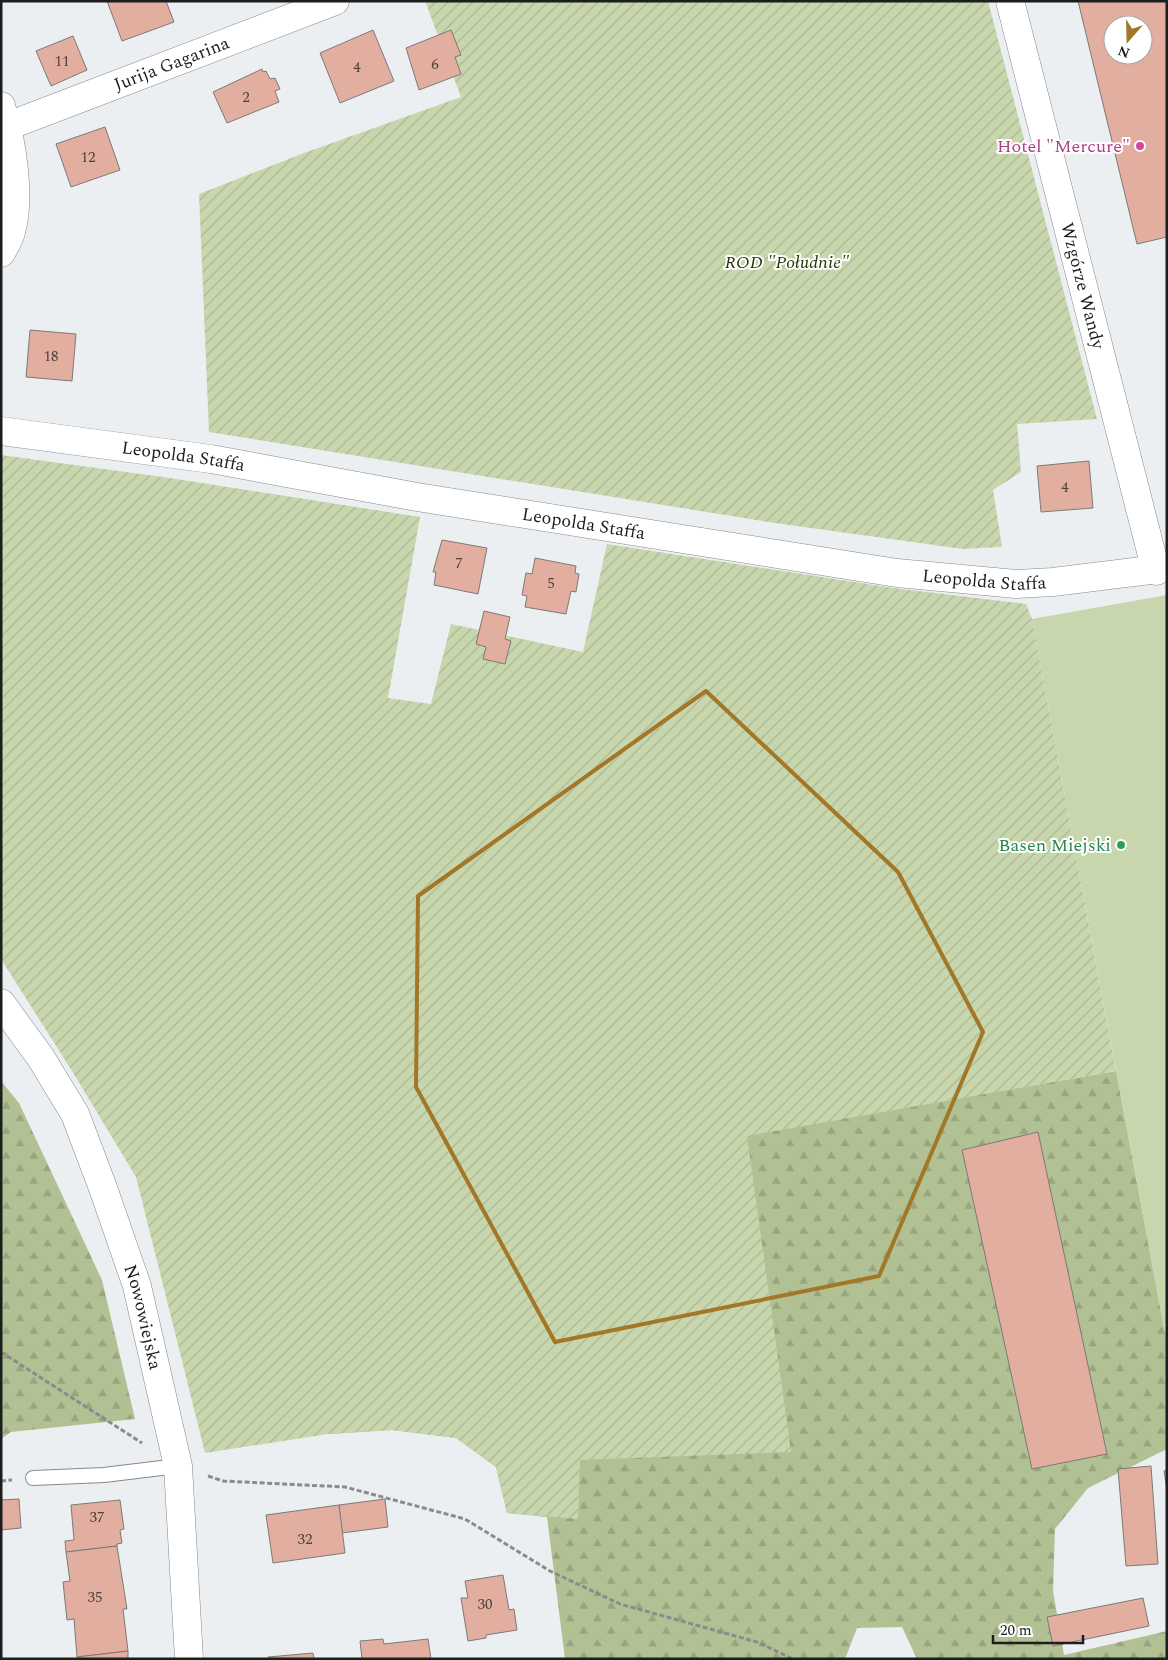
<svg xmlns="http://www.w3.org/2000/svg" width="1168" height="1660" font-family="Spectral,serif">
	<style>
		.grass { fill: #c8d6ad }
		.forest { fill: url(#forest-firs) }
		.garden { fill: url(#garden-furrows) }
		.building { fill: #e1ae9f; stroke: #7d7978; fill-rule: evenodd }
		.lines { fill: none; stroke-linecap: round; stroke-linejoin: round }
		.lane-casing { stroke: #86888b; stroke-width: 16 }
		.street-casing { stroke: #86888b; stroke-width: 29 }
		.path { stroke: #898b8d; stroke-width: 3; stroke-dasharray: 5 2.5; stroke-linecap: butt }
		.lane { stroke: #fff; stroke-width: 14 }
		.street { stroke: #fff; stroke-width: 28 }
		.marked { fill: none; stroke: #a37728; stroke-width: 4; stroke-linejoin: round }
		.hotel-dot { fill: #d1479c; stroke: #fff; stroke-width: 2 }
		.leisure-dot { fill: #2e9e5b; stroke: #fff; stroke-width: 2 }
		.labels { text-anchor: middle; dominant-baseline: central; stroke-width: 4; stroke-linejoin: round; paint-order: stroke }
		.number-label { font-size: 15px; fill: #4d413e }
		.street-label { font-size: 18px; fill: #1c1d1e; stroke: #fff }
		.hotel-label { font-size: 18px; fill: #b23c85; stroke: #fff; text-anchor: end }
		.park-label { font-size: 18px; font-style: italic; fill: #2a3600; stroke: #fff }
		.leisure-label { font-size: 18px; fill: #27864d; stroke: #fff; text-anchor: end }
	</style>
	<defs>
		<pattern id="forest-firs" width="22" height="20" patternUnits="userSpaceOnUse" patternTransform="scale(1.25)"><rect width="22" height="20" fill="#b2c193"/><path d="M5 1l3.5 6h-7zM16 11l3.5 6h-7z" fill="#98a57e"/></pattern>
		<pattern id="garden-furrows" width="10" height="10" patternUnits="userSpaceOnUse" patternTransform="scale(1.25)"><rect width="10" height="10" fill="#c8d6ad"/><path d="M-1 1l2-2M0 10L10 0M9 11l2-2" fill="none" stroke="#abb794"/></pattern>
	</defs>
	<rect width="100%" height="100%" fill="#eceff2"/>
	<polygon class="grass" points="1167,595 1167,1344 1032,619"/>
	<g class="forest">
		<polygon points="1116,1071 1167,1344 1167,1449 1088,1488 1055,1529 1053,1591 1064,1655 1167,1631 1167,1658 917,1659 902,1627 857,1628 845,1659 565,1659 547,1517 507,1513 496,1467 456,1438 392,1430 328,1434 737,1136"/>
		<polygon points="1,1081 19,1103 102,1280 135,1419 11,1432 1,1439"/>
	</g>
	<g class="garden">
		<polygon points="425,1 988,1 1097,419 1017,424 1021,472 993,490 1002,547 963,549 775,523 209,432 199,194 304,153 461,97"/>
		<polygon points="1,455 170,478 420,517 388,698 431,704 451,624 583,652 607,544 893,588 1026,604 1032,619 1116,1071 747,1136 791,1452 580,1460 578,1519 507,1513 496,1467 456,1438 392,1430 328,1434 205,1453 136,1177 72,1071 1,959"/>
	</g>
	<g class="building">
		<polygon points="107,1 166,1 174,22 122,41"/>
		<path d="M 1078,1 L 1167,1 L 1167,237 L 1137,244 ZM 1113,25 L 1143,25 L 1143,55 L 1113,55 Z"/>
		<polygon points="373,30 394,81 340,103 320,53"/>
		<polygon points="451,30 461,55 455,57 461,74 419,90 406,48"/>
		<polygon points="73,36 87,70 51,86 36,51"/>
		<polygon points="262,69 263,72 266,71 270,79 275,78 280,89 275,91 279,102 227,123 213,92"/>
		<polygon points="105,127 120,170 71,187 56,144"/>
		<polygon points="30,330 76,334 72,381 26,377"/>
		<polygon points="1089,461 1093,508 1041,512 1037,466"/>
		<polygon points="442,540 487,548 478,594 434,585 436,572 433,572"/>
		<polygon points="535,558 576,566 575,573 579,574 576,592 571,591 566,614 525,607 527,596 522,595 526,573 532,574"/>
		<polygon points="484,611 510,617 505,639 511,641 505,664 483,659 486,647 476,644"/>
		<polygon points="1038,1132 1107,1454 1032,1469 962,1150"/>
		<polygon points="1151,1466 1158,1564 1126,1566 1118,1469"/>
		<polygon points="1167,1470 1167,1490 1164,1471"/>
		<polygon points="19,1499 21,1528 1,1530 1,1500"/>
		<polygon points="385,1499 388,1527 342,1533 339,1505"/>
		<polygon points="120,1500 124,1529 120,1530 122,1543 117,1544 117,1546 66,1552 65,1541 74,1540 71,1505"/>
		<polygon points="339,1505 345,1553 273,1563 266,1515"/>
		<polygon points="117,1546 127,1609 123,1609 128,1651 77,1657 74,1619 67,1620 63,1582 70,1581 66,1552"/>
		<polygon points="503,1575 509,1610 514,1609 517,1630 486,1635 486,1638 468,1641 461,1598 468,1598 465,1581"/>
		<polygon points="1143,1598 1149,1626 1053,1646 1047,1617"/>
		<polygon points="383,1639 384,1644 428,1639 431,1659 362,1659 360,1641"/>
		<polygon points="128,1651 128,1659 77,1659 77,1657"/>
		<polygon points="313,1653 314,1659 268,1659 268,1657"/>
	</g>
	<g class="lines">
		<defs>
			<polyline id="lane" points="33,1478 104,1475 178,1466"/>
			<g id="street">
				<path id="s1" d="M 1010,1 L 1156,571"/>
				<path d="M 1,106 C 12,140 21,198 11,232 C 9,240 4,247 1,253"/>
				<path id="s2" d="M 8,126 L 335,1"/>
				<path id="s3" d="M 1,431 L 211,459 L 417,497 L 897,573 L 1016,584 L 1053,582 L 1167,568"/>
				<path id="s4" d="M 1,1003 L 41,1058 L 75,1114 L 103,1188 L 137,1286 L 178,1466 L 189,1659"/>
			</g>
		</defs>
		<use href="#lane" class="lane-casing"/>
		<use href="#street" class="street-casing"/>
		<g class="path">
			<polyline points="1,1352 142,1443"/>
			<polyline points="208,1476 223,1481 345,1487 465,1519 550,1571 620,1604 757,1642 793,1659"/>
			<polyline points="1,1481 12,1480"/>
		</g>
		<use href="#lane" class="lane"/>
		<use href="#street" class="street"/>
	</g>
	<path class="marked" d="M 706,691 L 898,872 L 983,1032 L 879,1276 L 555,1342 L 416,1087 L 418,896 Z"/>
	<circle class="hotel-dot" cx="1140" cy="146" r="5"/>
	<circle class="leisure-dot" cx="1121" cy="845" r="5"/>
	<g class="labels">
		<g class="number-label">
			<text x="62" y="61">11</text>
			<text x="435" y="64">6</text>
			<text x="357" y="67">4</text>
			<text x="246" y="97">2</text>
			<text x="88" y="157">12</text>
			<text x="51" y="356">18</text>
			<text x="1065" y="487">4</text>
			<text x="459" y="563">7</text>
			<text x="551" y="583">5</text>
			<text x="97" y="1517">37</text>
			<text x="305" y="1539">32</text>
			<text x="95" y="1597">35</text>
			<text x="485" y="1604">30</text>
		</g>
		<g class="street-label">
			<text stroke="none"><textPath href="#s2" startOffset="175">Jurija Gagarina</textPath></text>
			<text stroke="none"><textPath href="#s1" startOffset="294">Wzgórze Wandy</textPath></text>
			<text stroke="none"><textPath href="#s3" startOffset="184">Leopolda Staffa</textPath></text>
			<text stroke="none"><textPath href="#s3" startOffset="590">Leopolda Staffa</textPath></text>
			<text stroke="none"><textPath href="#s3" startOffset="995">Leopolda Staffa</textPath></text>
			<text stroke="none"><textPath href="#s4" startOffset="348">Nowowiejska</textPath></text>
		</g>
		<g class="hotel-label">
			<text x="1130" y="146">Hotel "Mercure"</text>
		</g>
		<g class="park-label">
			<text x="787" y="262">ROD "Południe"</text>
		</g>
		<g class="leisure-label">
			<text x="1111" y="845">Basen Miejski</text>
		</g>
	</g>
	<rect width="1168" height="1660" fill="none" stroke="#1c1d1e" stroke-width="5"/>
	<g transform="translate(1128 40) rotate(200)"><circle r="24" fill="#ffffff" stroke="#a4a5a5"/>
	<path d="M0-4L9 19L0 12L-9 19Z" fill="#a37728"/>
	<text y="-8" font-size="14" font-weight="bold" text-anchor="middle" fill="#1c1d1e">N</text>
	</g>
	<path d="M993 1635v8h90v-8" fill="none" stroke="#1c1d1e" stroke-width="2.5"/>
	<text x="1000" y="1635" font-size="15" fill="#1c1d1e" stroke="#ffffff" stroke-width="4" paint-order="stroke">20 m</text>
</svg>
